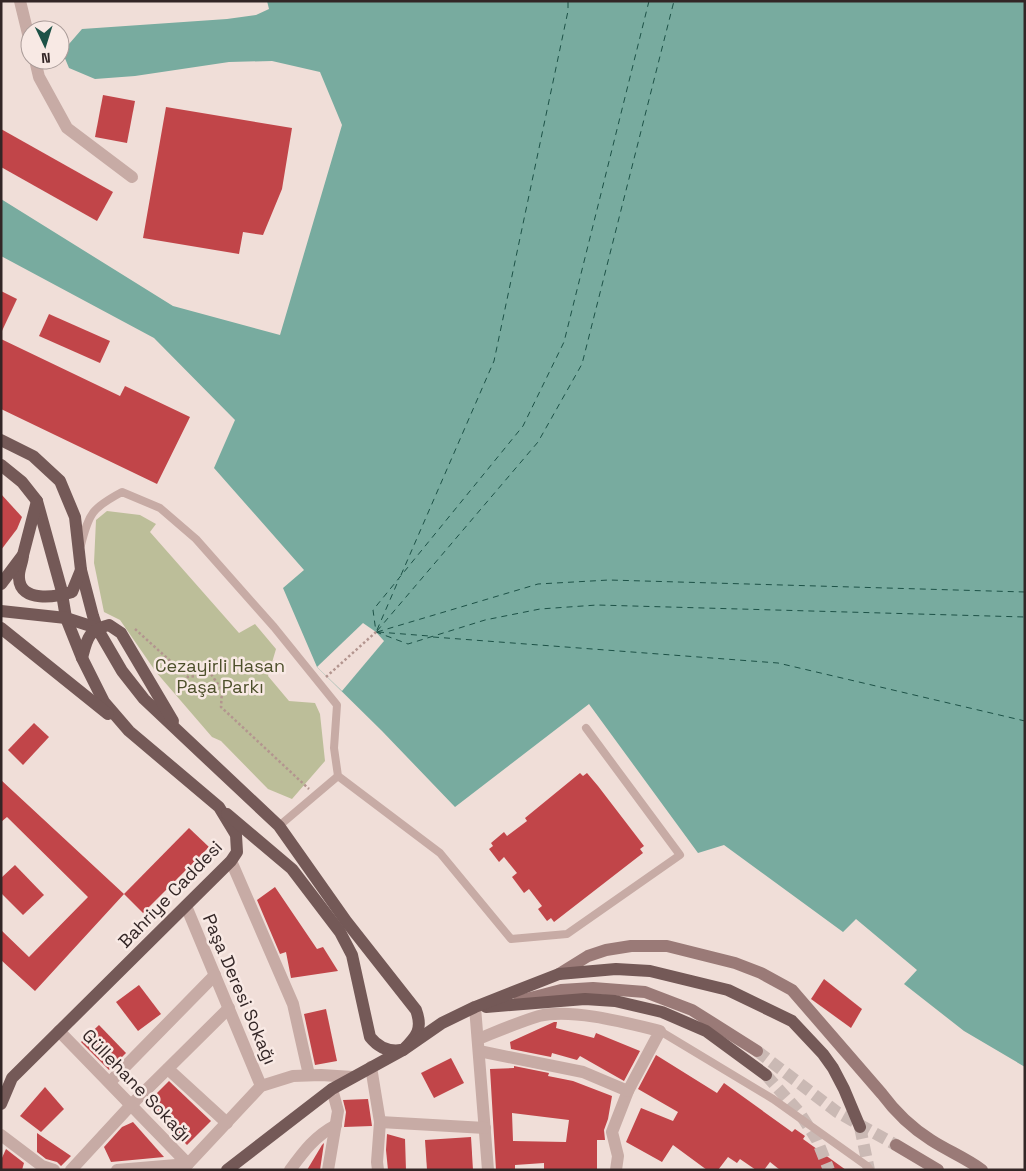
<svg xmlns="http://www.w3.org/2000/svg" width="1026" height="1171" font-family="'Space Grotesk',sans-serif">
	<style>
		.green { fill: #bcbe99 }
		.water { fill: #78ab9f }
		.pier { fill: #f0ded8 }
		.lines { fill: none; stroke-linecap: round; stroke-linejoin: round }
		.ferry { stroke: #1d5247; stroke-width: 1; stroke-dasharray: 6 5; stroke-linecap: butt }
		.building { fill: #c14549; fill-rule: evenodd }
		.secondary-tunnel { stroke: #cab9b4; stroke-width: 12; stroke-dasharray: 12 6; stroke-linecap: butt }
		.primary-tunnel { stroke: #cab9b4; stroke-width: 12; stroke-dasharray: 12 6; stroke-linecap: butt }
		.path { stroke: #b3958f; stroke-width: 2.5; stroke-dasharray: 2.5 2.5; stroke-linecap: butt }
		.lane { stroke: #c7aba5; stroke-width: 8 }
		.street { stroke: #c7aba5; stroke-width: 12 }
		.secondary { stroke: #9a7a77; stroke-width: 12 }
		.primary { stroke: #745957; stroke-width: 12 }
		.labels { text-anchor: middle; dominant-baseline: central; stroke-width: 5; stroke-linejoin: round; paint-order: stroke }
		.park-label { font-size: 18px; fill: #4d502b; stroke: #f8e9e4 }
		.street-label { font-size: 18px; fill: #332626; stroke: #f8e9e4 }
	</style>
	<rect width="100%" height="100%" fill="#f0ded8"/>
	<polygon class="green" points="107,511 140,515 156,524 150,532 239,633 255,624 276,649 268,676 289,701 315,703 320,714 325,761 292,799 268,789 221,741 212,737 156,672 120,620 104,612 94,563 96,520"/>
	<polygon class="water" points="267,1 1025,1 1025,1067 964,1031 904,984 917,970 856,919 843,932 724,845 698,853 589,704 455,807 382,731 317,667 283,588 304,570 214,468 235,420 154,338 1,256 1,199 173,306 280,335 342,125 320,72 272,61 229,62 135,76 95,79 69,68 64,56 69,44 82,29 227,19 256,15 269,9"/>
	<polygon class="pier" points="363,623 376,632 384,641 342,691 317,667"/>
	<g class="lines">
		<g class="ferry">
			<polyline points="649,1 564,342 523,426 373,610 376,632 408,644 485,620 540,609 597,605 1025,617"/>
			<polyline points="401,575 494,361 568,11 568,1"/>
			<polyline points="377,630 399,579"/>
			<polyline points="377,631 538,442 582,364 674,1"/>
			<polyline points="377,632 538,584 609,580 1025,592"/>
			<polyline points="378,632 429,636"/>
			<polyline points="433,637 778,663 1025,721"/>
		</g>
	</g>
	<g class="building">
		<polygon points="103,95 135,101 127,143 95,137"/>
		<polygon points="166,107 292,128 282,189 263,235 243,232 239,254 143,238"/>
		<polygon points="1,129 113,192 97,221 1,167"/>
		<polygon points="1,291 17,299 1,333"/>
		<polygon points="49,314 110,341 100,363 39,336"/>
		<polygon points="1,339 120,396 125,386 190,417 157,484 1,409"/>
		<polygon points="1,494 22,517 17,529 1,550"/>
		<polygon points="34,723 49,737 23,765 8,750"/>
		<polygon points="580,773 583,776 587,773 598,786 644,846 640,849 643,853 554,922 551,918 547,921 538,909 542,906 529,889 524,893 512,877 517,873 504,857 499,862 489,849 493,846 491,843 504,832 507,836 527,821 525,818"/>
		<polygon points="1,780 124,894 35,991 1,960 1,930 29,957 88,897 7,817 1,822"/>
		<polygon points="189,828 209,847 143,913 124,894"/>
		<polygon points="15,865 44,895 23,915 1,893 1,878"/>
		<polygon points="275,887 317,949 323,947 338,971 291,978 286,952 280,954 257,900"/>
		<polygon points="824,979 862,1009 851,1028 811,999"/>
		<polygon points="139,985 161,1014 138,1031 116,1002"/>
		<polygon points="326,1009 337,1061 315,1065 304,1014"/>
		<polygon points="554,1022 557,1022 556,1028 594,1038 596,1033 640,1051 624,1081 580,1056 577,1060 552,1053 551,1057 511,1049 510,1042"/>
		<polygon points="99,1025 126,1053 109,1070 81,1042"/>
		<polygon points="656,1055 717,1093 724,1083 792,1132 795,1129 805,1136 803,1139 846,1170 780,1170 770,1162 764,1170 756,1170 740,1159 737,1163 728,1157 718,1170 707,1170 673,1145 662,1162 626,1142 641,1108 673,1121 678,1112 638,1089"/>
		<polygon points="451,1058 464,1083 434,1098 421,1073"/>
		<path d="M 514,1066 L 549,1073 L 548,1076 L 573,1081 L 612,1096 L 608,1119 L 604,1130 L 605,1140 L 597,1140 L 597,1170 L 544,1170 L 544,1163 L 515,1165 L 515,1169 L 496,1170 L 490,1069 L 514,1068 ZM 512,1113 L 569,1120 L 566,1142 L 513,1141 Z"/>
		<polygon points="169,1081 211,1121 187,1145 146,1104"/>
		<polygon points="45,1087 64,1109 41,1132 20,1116"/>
		<polygon points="368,1099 372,1126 344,1127 346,1112 343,1100"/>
		<polygon points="133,1122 164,1157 111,1162 104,1147 122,1127"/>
		<polygon points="37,1133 71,1156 61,1166 57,1162 46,1159 37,1152"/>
		<polygon points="387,1134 405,1139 406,1170 388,1170 386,1150"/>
		<polygon points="471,1137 473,1170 427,1170 425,1140"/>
		<polygon points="324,1143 320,1170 307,1170 322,1145"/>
		<polygon points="6,1149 24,1163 22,1170 1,1170 1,1160"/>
	</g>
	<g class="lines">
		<polyline class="secondary-tunnel" points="757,1051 837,1112 896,1145"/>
		<g class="primary-tunnel">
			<polyline points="766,1075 799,1112 817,1140 829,1170"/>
			<polyline points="860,1127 869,1170"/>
		</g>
		<g class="path">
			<polyline points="135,629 188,677 211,674 222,690 221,707 309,789"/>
			<polyline points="326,677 376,632"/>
		</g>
		<g class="lane">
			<path d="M 81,545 C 89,513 92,508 122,492 L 160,508 L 196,539 L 274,627 L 337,705 L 334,748 L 338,776 L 440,853 L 511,939 L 567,934 L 680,855 L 586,728"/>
			<polyline points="279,826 338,776"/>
			<polyline points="660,1031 773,1099 867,1166 870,1170"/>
		</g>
		<g class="street">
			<polyline points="20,1 30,42"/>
			<polyline points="35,60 39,77 67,128 132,177"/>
			<polyline points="231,861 293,1004 309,1075"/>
			<polyline points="186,906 261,1086"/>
			<polyline points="475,1007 488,1170"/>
			<polyline points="59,1031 188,1164"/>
			<path d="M 478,1039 C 498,1031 519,1022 539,1016 C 572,1008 627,1023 660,1031 L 628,1091 L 612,1132 L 618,1156 L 616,1170"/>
			<polyline points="479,1051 583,1072 628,1091"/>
			<polyline points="371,1067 380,1122 377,1162 378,1170"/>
			<polyline points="168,1069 227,1123"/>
			<polyline points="110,1082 215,975"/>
			<polyline points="380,1122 485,1128"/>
			<polyline points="1,1135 42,1166 54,1170"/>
			<polyline points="71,1170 131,1105 229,1008"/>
			<polyline points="117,1170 188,1164 261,1086 293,1076 321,1075 353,1077"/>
			<path d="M 290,1170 C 304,1151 315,1136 336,1125"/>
			<polyline points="328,1170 338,1111 332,1089"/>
		</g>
		<g class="secondary">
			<path d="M 559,974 L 588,956 L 606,950 L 631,946 L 667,946 L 735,963 L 761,973 L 792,990 L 882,1094 C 896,1113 912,1128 931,1140 C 948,1151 966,1158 982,1170"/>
			<polyline points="519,1001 561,990 593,988 645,992 692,1010 757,1051"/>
			<polyline points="896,1145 938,1170"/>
		</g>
		<g class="primary">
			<path d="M 1,440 L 33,456 L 60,481 L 75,517 L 81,570 L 93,616 L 97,628 L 122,671 L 144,699 L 279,826 L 346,921 L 416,1010 C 423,1029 417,1036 403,1050"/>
			<polyline points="1,465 22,482 37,501 61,588 66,618 82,658 104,702 129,731 219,807 236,835 237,852 231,861 12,1078 1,1104"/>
			<path d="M 23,555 C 23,562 18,570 19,578 C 20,603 56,597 72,592 L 81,570"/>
			<polyline points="1,584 23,555 37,501"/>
			<polyline points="1,611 66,618 97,628"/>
			<polyline points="1,628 108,714"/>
			<path d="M 82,658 C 87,639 88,630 109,625 L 121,633 L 173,721"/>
			<path d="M 227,814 L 292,869 L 340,932 L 352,955 L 370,1037 C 378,1047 388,1052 401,1050"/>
			<polyline points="486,1007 585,999 615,1001 662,1012 706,1031 766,1075"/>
			<polyline points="227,1170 332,1089 403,1050 442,1023 475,1007 559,974 616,969 650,971 728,990 792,1021 823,1054 833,1068 844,1089 860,1127"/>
		</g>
	</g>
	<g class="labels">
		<g class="park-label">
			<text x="220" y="665">Cezayirli Hasan<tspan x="220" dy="21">Paşa Parkı</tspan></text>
		</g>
		<g class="street-label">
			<text transform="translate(170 894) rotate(-46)">Bahriye Caddesi</text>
			<text transform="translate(240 989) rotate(67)">Paşa Deresi Sokağı</text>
			<text transform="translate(137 1085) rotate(46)">Güllehane Sokağı</text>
		</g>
	</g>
	<rect width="1026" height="1171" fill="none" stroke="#332626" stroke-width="5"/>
	<g transform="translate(45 45) rotate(176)"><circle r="24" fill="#f8e9e4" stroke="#a99b98"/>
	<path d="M0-4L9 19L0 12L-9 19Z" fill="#1d5247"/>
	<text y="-8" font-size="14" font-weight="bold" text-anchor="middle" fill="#332626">N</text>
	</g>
</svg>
